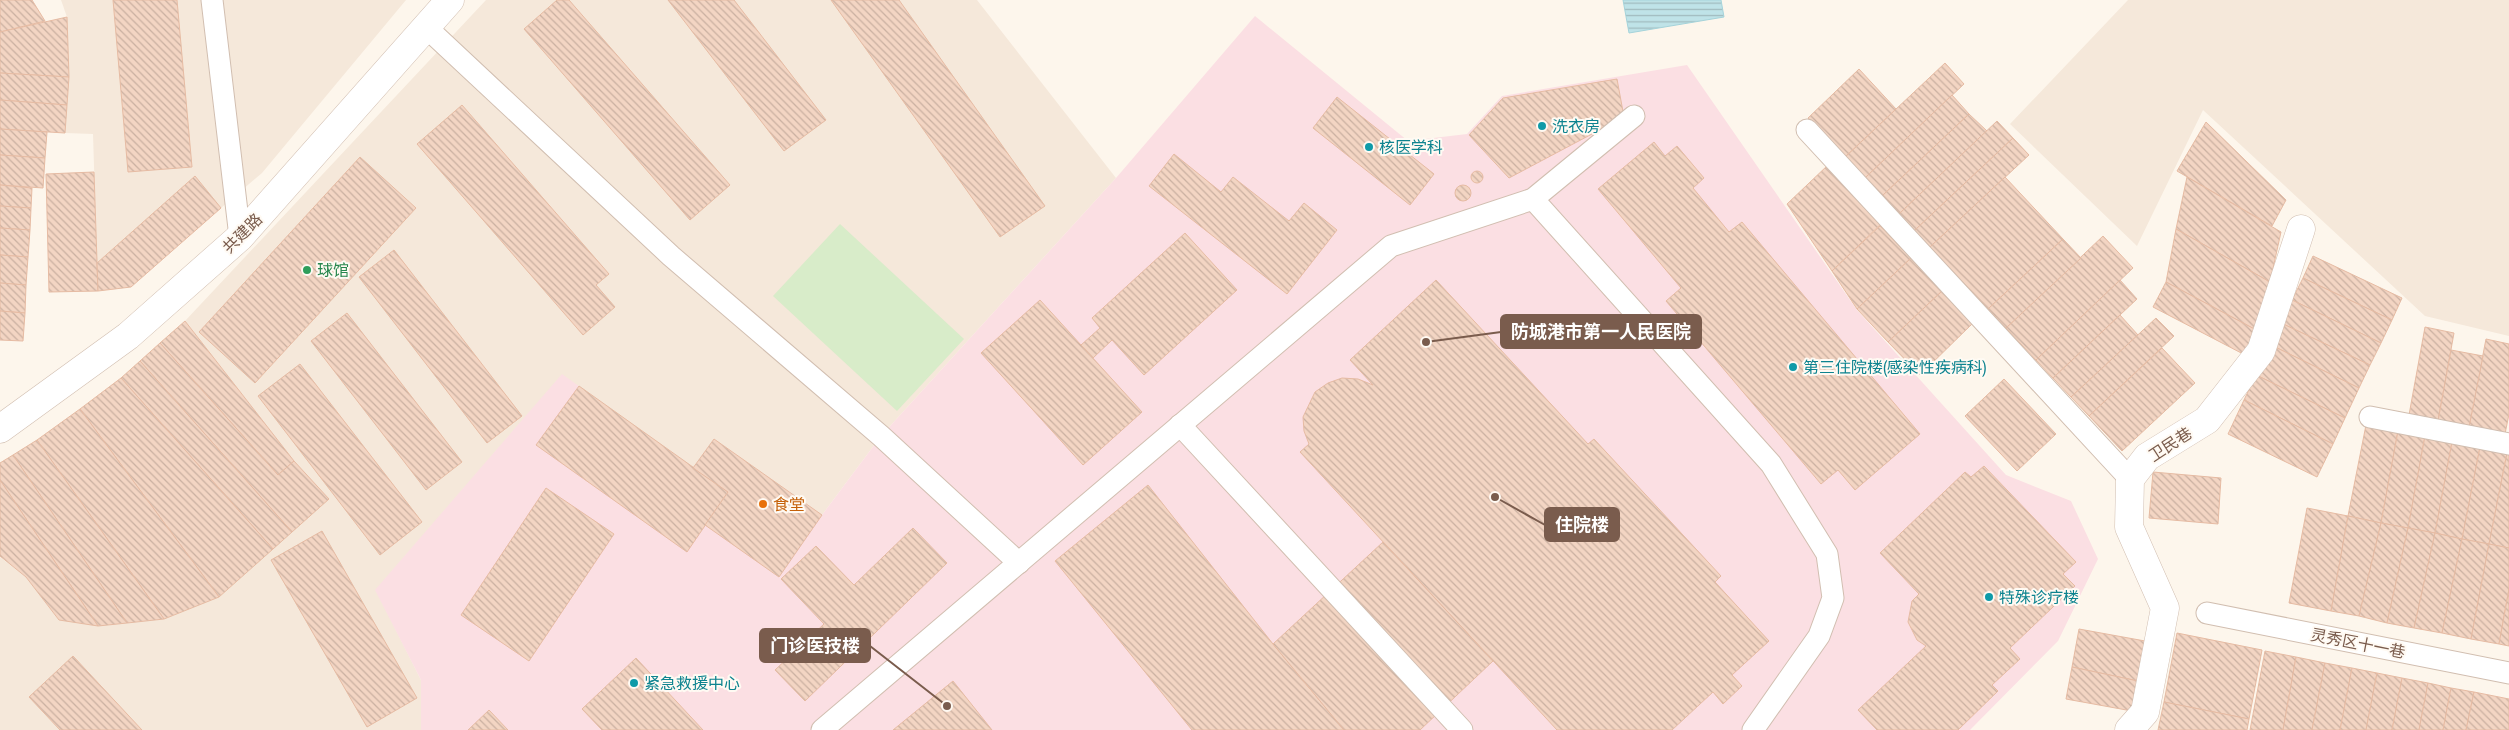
<svg xmlns="http://www.w3.org/2000/svg" width="2509" height="730" font-family="'Asap Condensed','Noto Sans SC',sans-serif">
	<style>
		.residential { fill: #f5e8da }
		.medical { fill: #fbdfe3 }
		.garden { fill: #d8ecc9 }
		.water { fill: url(#water-rules); stroke: #a5d3da }
		.building { fill: url(#building-back-hatch); stroke: #e6bba3 }
		.lines { fill: none; stroke-linecap: round; stroke-linejoin: round }
		.service-casing { stroke: #d1beb0; stroke-width: 23 }
		.minor-casing { stroke: #d1beb0; stroke-width: 29 }
		.service { stroke: #fff; stroke-width: 21 }
		.minor { stroke: #fff; stroke-width: 28 }
		.culture-dot { fill: #0f9aa8; stroke: #fffaf3; stroke-width: 2 }
		.leisure-dot { fill: #2e9e5b; stroke: #fffaf3; stroke-width: 2 }
		.food-dot { fill: #e8710a; stroke: #fffaf3; stroke-width: 2 }
		.labels { text-anchor: middle; dominant-baseline: central; stroke-width: 4; stroke-linejoin: round; paint-order: stroke }
		.culture-label { font-size: 16px; fill: #0d838f; stroke: #fffaf3; text-anchor: start }
		.street-label { font-size: 16px; fill: #7a5c4d; stroke: #fffaf3 }
		.leisure-label { font-size: 16px; fill: #27864d; stroke: #fffaf3; text-anchor: start }
		.food-label { font-size: 16px; fill: #c56008; stroke: #fffaf3; text-anchor: start }
		.leader { fill: none; stroke: #7a5c4d; stroke-width: 2 }
		.callout-dot { fill: #7a5c4d; stroke: #fffaf3; stroke-width: 2 }
		.callout { fill: #7a5c4d; stroke: #7a5c4d; stroke-width: 2 }
		.callout-label { font-size: 18px; text-anchor: middle; font-weight: bold; fill: #fff }
	</style>
	<defs>
		<pattern id="water-rules" width="6" height="5" patternUnits="userSpaceOnUse" patternTransform="scale(1.25)"><rect width="6" height="5" fill="#bfe3e8"/><path d="M0 2.5h6" fill="none" stroke="#a0bbbe"/></pattern>
		<pattern id="building-back-hatch" width="6" height="6" patternUnits="userSpaceOnUse" patternTransform="scale(1.25)"><rect width="6" height="6" fill="#f3d5c3"/><path d="M-1 5l2 2M0 0l6 6M5-1l2 2" fill="none" stroke="#cab0a1"/></pattern>
	</defs>
	<rect width="100%" height="100%" fill="#fdf6ec"/>
	<g class="residential">
		<polygon points="61,0 406,0 262,173 221,208 195,177 97,263 93,134 65,133 69,77 67,17"/>
		<polygon points="486,0 977,0 1116,178 881,436 822,515 714,439 693,468 562,375 376,590 421,680 421,730 0,730 0,557 26,577 59,620 127,623 164,619 219,597 328,499 294,461 185,321"/>
		<polygon points="2128,0 2509,0 2509,336 2425,316 2203,110 2137,246 2010,124"/>
	</g>
	<polygon class="medical" points="1255,16 1408,141 1467,134 1502,96 1687,65 1857,310 2006,475 2071,501 2098,559 2058,641 1970,730 421,730 421,680 375,590 562,374 693,468 714,439 822,515 881,436 1116,178"/>
	<polygon class="garden" points="840,224 964,339 897,411 773,296"/>
	<polygon class="water" points="1623,0 1721,0 1724,17 1629,33"/>
	<g class="building">
		<polygon points="0,0 32,0 45,21 0,32"/>
		<polygon points="113,0 177,0 192,167 128,172"/>
		<polygon points="557,0 569,0 730,185 690,220 524,29"/>
		<polygon points="668,0 734,0 826,120 784,151"/>
		<polygon points="831,0 899,0 1045,206 1000,237"/>
		<polygon points="67,17 69,77 0,73 0,32"/>
		<polygon points="1945,63 1964,84 1865,178 1845,157"/>
		<polygon points="1859,69 1896,109 1845,157 1808,118"/>
		<polygon points="0,73 69,77 67,105 0,100"/>
		<polygon points="1617,79 1624,117 1509,178 1469,135 1503,98"/>
		<polygon points="1952,95 1969,114 1882,196 1865,178"/>
		<polygon points="1337,97 1434,174 1410,205 1313,128"/>
		<polygon points="0,100 67,105 65,133 0,129"/>
		<polygon points="462,105 609,274 596,285 615,307 583,335 417,144"/>
		<polygon points="1969,114 1987,131 1899,214 1882,196"/>
		<polygon points="1997,121 2013,138 1914,231 1899,214"/>
		<polygon points="2206,122 2286,200 2272,226 2177,171"/>
		<polygon points="0,129 47,132 45,158 0,155"/>
		<polygon points="2013,138 2029,155 1930,247 1914,231"/>
		<polygon points="1654,142 1665,156 1677,146 1704,178 1693,188 1729,232 1742,222 1920,434 1855,490 1838,470 1821,484 1666,301 1681,288 1598,189"/>
		<polygon points="1174,154 1221,192 1233,177 1289,221 1304,203 1337,230 1287,294 1149,186"/>
		<polygon points="0,155 45,158 43,188 0,185"/>
		<polygon points="360,157 416,208 255,383 199,332"/>
		<polygon points="1828,165 1883,222 1832,271 1787,204"/>
		<circle cx="1477" cy="177" r="6"/>
		<polygon points="94,172 98,291 49,292 46,174"/>
		<polygon points="195,176 221,208 131,287 98,291 97,263"/>
		<polygon points="2005,177 2063,239 1988,309 1930,247"/>
		<polygon points="2187,177 2281,232 2270,282 2176,229"/>
		<circle cx="1463" cy="193" r="8"/>
		<polygon points="0,185 32,188 31,208 0,206"/>
		<polygon points="0,206 31,208 30,230 0,228"/>
		<polygon points="1880,226 1911,258 1857,309 1832,271"/>
		<polygon points="0,228 30,230 28,257 0,255"/>
		<polygon points="2176,229 2270,282 2260,332 2166,282"/>
		<polygon points="1185,233 1237,290 1144,375 1112,340 1093,358 1081,345 1100,328 1092,318"/>
		<polygon points="2103,236 2133,268 2036,360 2006,328"/>
		<polygon points="2063,239 2081,258 2006,328 1988,309"/>
		<polygon points="394,250 522,416 487,443 359,277"/>
		<polygon points="0,255 28,257 26,285 0,283"/>
		<polygon points="2313,256 2402,298 2392,320 2303,278"/>
		<polygon points="1911,258 1942,291 1888,342 1857,309"/>
		<polygon points="2303,278 2392,320 2381,343 2292,300"/>
		<polygon points="1436,280 1588,444 1594,439 1721,576 1715,582 1769,641 1732,675 1742,686 1723,704 1713,692 1672,730 1557,730 1300,452 1309,444 1304,431 1303,417 1315,392 1328,383 1342,378 1358,379 1373,385 1350,360"/>
		<polygon points="2120,280 2137,299 2053,378 2036,360"/>
		<polygon points="2166,282 2260,332 2247,356 2153,307"/>
		<polygon points="0,283 26,285 25,313 0,311"/>
		<polygon points="1942,291 1973,323 1920,375 1888,342"/>
		<polygon points="1040,300 1142,412 1083,465 981,353"/>
		<polygon points="2292,300 2381,343 2370,365 2281,323"/>
		<polygon points="0,311 25,313 23,341 0,340"/>
		<polygon points="347,313 462,462 426,490 311,341"/>
		<polygon points="2120,315 2138,335 2071,397 2053,378"/>
		<polygon points="2156,318 2174,336 2089,416 2071,397"/>
		<polygon points="185,321 294,461 278,475 160,343"/>
		<polygon points="2281,323 2370,365 2359,388 2271,345"/>
		<polygon points="2425,327 2454,333 2438,421 2409,415"/>
		<polygon points="2486,339 2509,344 2509,414 2505,434 2469,427"/>
		<polygon points="160,343 278,475 294,461 329,499 292,532 140,361"/>
		<polygon points="2271,345 2359,388 2345,418 2256,375"/>
		<polygon points="2162,348 2195,383 2122,451 2089,416"/>
		<polygon points="2451,350 2483,356 2469,427 2438,421"/>
		<polygon points="140,361 292,532 273,549 121,378"/>
		<polygon points="300,364 422,522 380,555 258,396"/>
		<polygon points="2256,375 2345,418 2333,444 2244,400"/>
		<polygon points="121,378 273,549 219,597 80,409"/>
		<polygon points="2004,379 2056,434 2017,471 1965,416"/>
		<polygon points="579,386 728,492 687,552 536,445"/>
		<polygon points="2244,400 2333,444 2317,477 2228,434"/>
		<polygon points="80,409 219,597 164,619 37,440"/>
		<polygon points="2366,425 2398,431 2381,523 2348,516"/>
		<polygon points="2398,431 2425,436 2408,528 2381,523"/>
		<polygon points="2425,436 2452,442 2435,533 2408,528"/>
		<polygon points="714,439 822,515 779,577 705,525 728,492 693,468"/>
		<polygon points="37,440 164,619 127,623 13,455"/>
		<polygon points="2452,442 2480,447 2462,539 2435,533"/>
		<polygon points="2480,447 2507,453 2489,544 2462,539"/>
		<polygon points="2507,453 2509,453 2509,548 2489,544"/>
		<polygon points="13,455 127,623 98,626 0,480 0,463"/>
		<polygon points="1984,466 2076,562 2063,574 2075,586 2010,648 2020,659 1992,685 1998,691 1958,730 1877,730 1858,710 1926,646 1917,640 1908,622 1912,601 1919,594 1880,553 1965,472 1971,477"/>
		<polygon points="2153,472 2221,478 2218,524 2149,518"/>
		<polygon points="0,480 98,626 59,620 26,577 0,556"/>
		<polygon points="1148,485 1273,644 1344,730 1192,730 1055,561"/>
		<polygon points="546,488 614,534 529,661 461,615"/>
		<polygon points="2307,508 2348,516 2331,611 2289,603"/>
		<polygon points="2348,516 2381,523 2359,616 2331,611"/>
		<polygon points="2381,523 2408,528 2387,623 2359,616"/>
		<polygon points="913,528 947,563 805,701 775,670 824,624 781,579 816,546 854,585"/>
		<polygon points="2408,528 2435,533 2414,628 2387,623"/>
		<polygon points="322,531 417,698 367,727 271,560"/>
		<polygon points="2435,533 2462,539 2442,633 2414,628"/>
		<polygon points="2462,539 2489,544 2471,639 2442,633"/>
		<polygon points="1383,542 1493,661 1420,730 1344,730 1273,644"/>
		<polygon points="2489,544 2509,548 2509,589 2499,644 2471,639"/>
		<polygon points="2509,589 2509,646 2499,644"/>
		<polygon points="2079,629 2145,641 2138,681 2072,667"/>
		<polygon points="2177,633 2262,650 2249,719 2164,702"/>
		<polygon points="2265,651 2296,657 2283,730 2250,730"/>
		<polygon points="73,656 142,730 60,730 29,697"/>
		<polygon points="2296,657 2325,663 2312,730 2283,730"/>
		<polygon points="636,658 703,730 602,730 582,709"/>
		<polygon points="2325,663 2352,668 2340,730 2312,730"/>
		<polygon points="2072,667 2138,681 2132,711 2066,699"/>
		<polygon points="2352,668 2377,673 2366,730 2340,730"/>
		<polygon points="2377,673 2402,678 2392,730 2366,730"/>
		<polygon points="2402,678 2428,683 2419,730 2392,730"/>
		<polygon points="953,681 992,730 893,730"/>
		<polygon points="2428,683 2451,688 2443,730 2419,730"/>
		<polygon points="2451,688 2474,692 2466,730 2443,730"/>
		<polygon points="2474,692 2509,699 2509,730 2466,730"/>
		<polygon points="2164,702 2249,719 2247,730 2158,730"/>
		<polygon points="489,710 508,730 468,730"/>
	</g>
	<g class="lines">
		<defs>
			<g id="service">
				<polyline points="212,0 240,237"/>
				<polyline points="427,28 671,256 881,436 1019,563"/>
				<polyline points="1807,130 2130,479"/>
				<polyline points="1533,199 1771,464 1827,554 1833,598 1819,636 1753,730"/>
				<polyline points="2370,417 2509,444"/>
				<polyline points="1180,425 1462,730"/>
				<polyline points="2207,613 2509,673"/>
				<polyline points="822,730 1391,246 1533,199 1634,116"/>
			</g>
			<g id="minor">
				<polyline points="0,429 128,336 240,237 450,0"/>
				<polyline points="2129,730 2145,712 2165,608 2129,527 2130,479 2147,457 2207,420 2261,351 2301,229"/>
			</g>
		</defs>
		<use href="#service" class="service-casing"/>
		<use href="#minor" class="minor-casing"/>
		<use href="#service" class="service"/>
		<use href="#minor" class="minor"/>
	</g>
	<g class="culture-dot">
		<circle cx="1542" cy="126" r="5"/>
		<circle cx="1369" cy="147" r="5"/>
		<circle cx="1793" cy="367" r="5"/>
		<circle cx="1989" cy="597" r="5"/>
		<circle cx="634" cy="683" r="5"/>
	</g>
	<circle class="leisure-dot" cx="307" cy="270" r="5"/>
	<circle class="food-dot" cx="763" cy="504" r="5"/>
	<g class="labels">
		<g class="culture-label">
			<text x="1552" y="126">洗衣房</text>
			<text x="1379" y="147">核医学科</text>
			<text x="1803" y="367">第三住院楼(感染性疾病科)</text>
			<text x="1999" y="597">特殊诊疗楼</text>
			<text x="644" y="683">紧急救援中心</text>
		</g>
		<g class="street-label">
			<text transform="translate(242 233) rotate(-45)">共建路</text>
			<text transform="translate(2170 444) rotate(-33)">卫民巷</text>
			<text transform="translate(2358 643) rotate(11)">灵秀区十一巷</text>
		</g>
		<g class="leisure-label">
			<text x="317" y="270">球馆</text>
		</g>
		<g class="food-label">
			<text x="773" y="504">食堂</text>
		</g>
	</g>
	<path class="leader" d="M1426 342L1501 332M1495 497L1545 525M947 706L870 646"/>
	<g class="callout-dot">
		<circle cx="1426" cy="342" r="5"/>
		<circle cx="1495" cy="497" r="5"/>
		<circle cx="947" cy="706" r="5"/>
	</g>
	<g class="callout">
		<rect x="1501" y="315" width="200" height="33" rx="5"/>
		<rect x="1545" y="508" width="74" height="33" rx="5"/>
		<rect x="760" y="629" width="110" height="33" rx="5"/>
	</g>
	<g class="callout-label">
		<text x="1601" y="338">防城港市第一人民医院</text>
		<text x="1582" y="531">住院楼</text>
		<text x="815" y="652">门诊医技楼</text>
	</g>
</svg>
